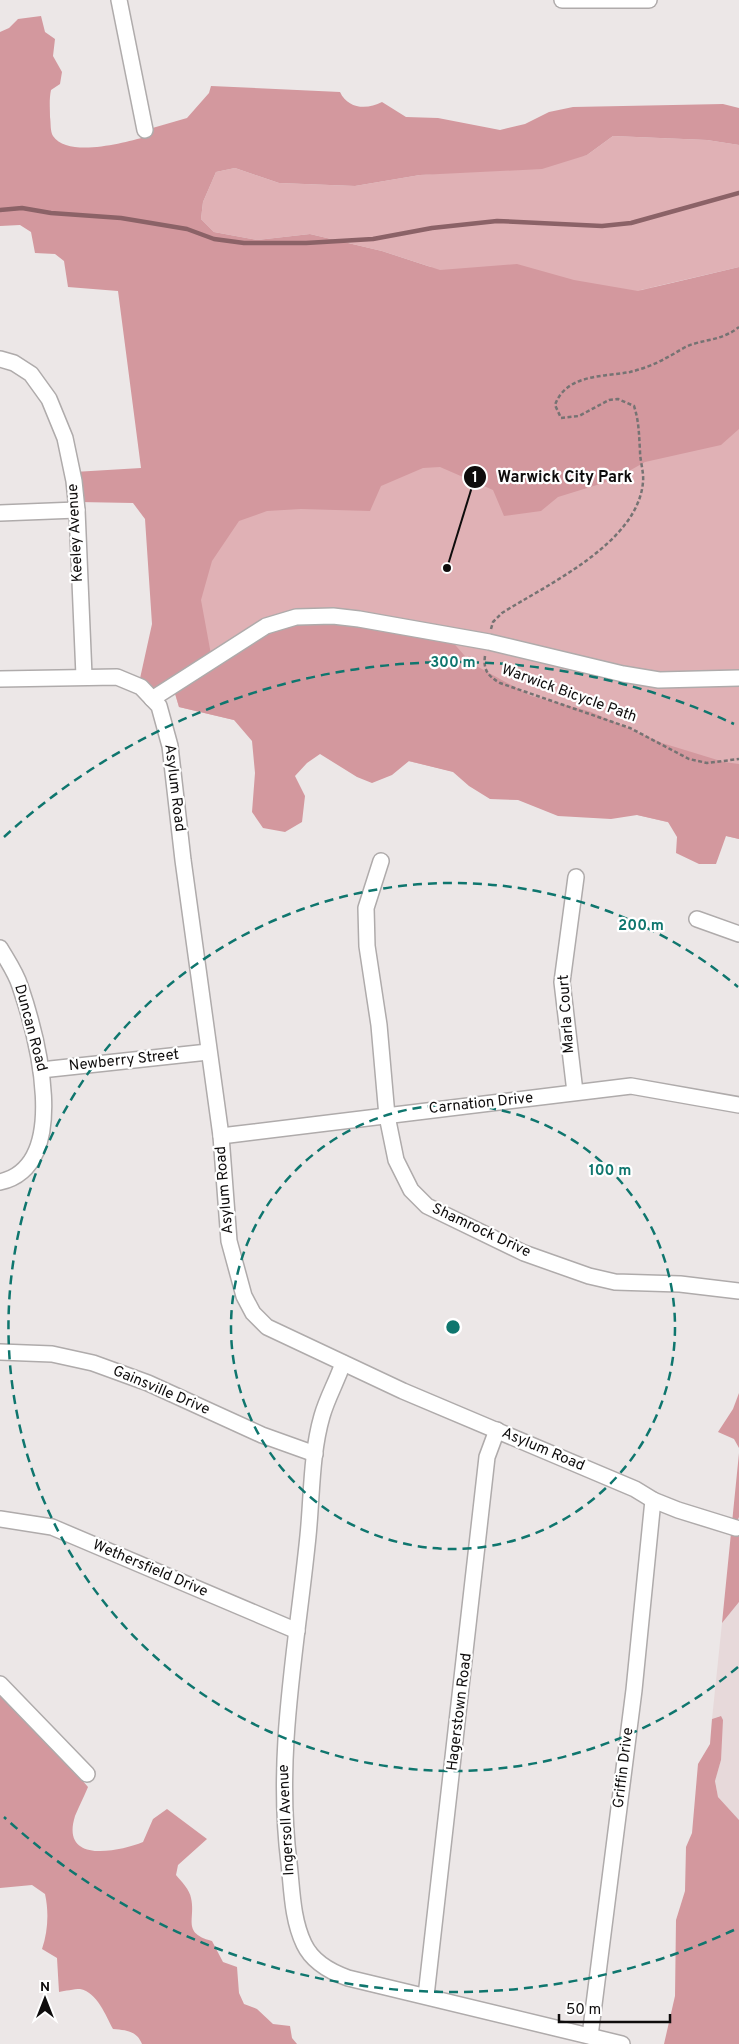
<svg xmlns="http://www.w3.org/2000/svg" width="739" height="2044" font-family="Overpass,sans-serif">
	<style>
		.built { fill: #e7d9da }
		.green { fill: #e0b1b5 }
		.forest { fill: #d3989e }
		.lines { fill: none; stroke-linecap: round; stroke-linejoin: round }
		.stream { stroke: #8b6267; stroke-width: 4.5 }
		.street-casing { stroke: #afabab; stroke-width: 18 }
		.path { stroke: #767373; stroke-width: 2.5; stroke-dasharray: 4 2.5; stroke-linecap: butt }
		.street { stroke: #fff; stroke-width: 15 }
		.ring { fill: none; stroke: #0f766e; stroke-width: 2.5; stroke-dasharray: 9 6 }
		.labels { text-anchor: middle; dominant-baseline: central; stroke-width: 4.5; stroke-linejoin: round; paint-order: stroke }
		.street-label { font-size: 15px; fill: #0e0c0c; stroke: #fff }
		.centre { fill: #0f766e; stroke: #fff; stroke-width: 2.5 }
		.ring-label { font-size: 15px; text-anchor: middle; font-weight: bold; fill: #0f766e; stroke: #fff; stroke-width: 4.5; stroke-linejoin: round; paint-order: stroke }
		.leader { fill: none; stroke: #0e0c0c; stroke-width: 2 }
		.callout-dot { fill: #0e0c0c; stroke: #fff; stroke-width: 2 }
		.mark-label { font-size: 15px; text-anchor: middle; font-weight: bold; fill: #fff }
		.callout-label { font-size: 16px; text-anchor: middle; font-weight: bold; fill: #0e0c0c; stroke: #fff; stroke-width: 4.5; stroke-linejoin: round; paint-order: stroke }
	</style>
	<rect width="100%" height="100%" fill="#ece7e7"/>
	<polygon class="built" points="739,1602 739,1820 718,1797 715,1780 721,1760 720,1716 712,1719 722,1623"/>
	<polygon class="green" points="613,136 707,140 739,145 739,267 641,290 739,269 739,839 179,707 167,668 131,256 431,267 382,251 310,234 257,240 214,232 201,219 203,202 216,172 235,168 279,183 355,186 420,175 481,170 587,155"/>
	<g class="forest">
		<path d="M 41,16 L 45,32 L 55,39 L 53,56 L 62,72 L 60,84 L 51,90 C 49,100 50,107 50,117 C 51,123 50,131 53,136 C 68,158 123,143 145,137 L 149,129 L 187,118 L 209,93 L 211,86 L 340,92 C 348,109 367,110 382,102 L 406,117 L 438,118 L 500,130 L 525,124 L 549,112 L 573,107 L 723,104 L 739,108 L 739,145 L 707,140 L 613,136 L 587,155 L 542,169 L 420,175 L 355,186 L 279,183 L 235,168 L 216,172 L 203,202 L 201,219 L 214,232 L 257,240 L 310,234 L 382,251 L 440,270 L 517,264 L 574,280 L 638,291 L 739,267 L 739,429 L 721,445 L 645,462 L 613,480 L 558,497 L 541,511 L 504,516 L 493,490 L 440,467 L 423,468 L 381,486 L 370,511 L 301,509 L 267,511 L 239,521 L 212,561 L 201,600 L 212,660 L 272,628 L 334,618 L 450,639 L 471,663 L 531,696 L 589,711 L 662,743 L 724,762 L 739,764 L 739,839 L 726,836 L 716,864 L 699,864 L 676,853 L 677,837 L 668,822 L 637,815 L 611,819 L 558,816 L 518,800 L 490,799 L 469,786 L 453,772 L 409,761 L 392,775 L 372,783 L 357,777 L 320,754 L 307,763 L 295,776 L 305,796 L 302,822 L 285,832 L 263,828 L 252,812 L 255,773 L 252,741 L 234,720 L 179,707 L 173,686 L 154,697 L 139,683 L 152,624 L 145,519 L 133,503 L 79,502 L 74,472 L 141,468 L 118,291 L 68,287 L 64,261 L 55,254 L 35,253 L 31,232 L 20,225 L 0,226 L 0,32 L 9,28 L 18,19 Z"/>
		<polygon points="739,1393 739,1448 734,1439 718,1432 733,1409"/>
		<polygon points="739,1453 739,1517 735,1527 739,1531 739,1602 722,1623"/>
		<path d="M 0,1685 L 88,1787 C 84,1797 79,1806 75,1816 C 60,1864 118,1852 143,1842 L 153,1819 L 167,1809 L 207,1839 L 178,1865 L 176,1875 C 181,1881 190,1890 191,1898 C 196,1919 181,1933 212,1941 L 223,1962 L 237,1967 L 239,1993 L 244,2004 L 257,2009 L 273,2024 L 290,2026 L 292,2038 L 297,2044 L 142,2044 C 137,2031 126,2030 113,2029 C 106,2016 97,1992 80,1989 C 74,1989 65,1991 59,1992 L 57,1958 L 42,1949 C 48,1931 49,1912 45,1894 L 32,1885 L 0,1888 Z"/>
		<polygon points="721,1716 723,1720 721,1760 715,1781 718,1797 739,1820 739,2044 664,2044 675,1996 676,1920 685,1891 686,1847 692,1833 698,1764 710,1744 712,1719"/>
	</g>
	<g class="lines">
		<polyline class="stream" points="0,210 22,208 51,213 121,218 187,229 214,239 244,243 306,243 373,239 432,228 497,221 602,226 631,223 739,193"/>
		<defs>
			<g id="street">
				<polyline points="119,0 145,130"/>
				<polyline points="562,0 649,0"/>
				<polyline points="0,359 14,363 31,374 49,399 65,438 74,481 77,510 84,676"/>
				<polyline points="0,513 77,510"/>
				<polyline points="0,679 117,677 141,687 159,706 170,746 183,860 221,1136 229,1241 244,1296 253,1313 267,1327 403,1391 635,1489 653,1500 678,1510 736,1528"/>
				<polyline points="152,699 266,626 296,617 333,616 359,619 489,642 623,674 659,680 739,678"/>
				<polyline points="381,861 366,908 367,946 379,1025 387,1116 396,1160 411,1190 427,1206 524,1253 589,1276 615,1282 680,1284 739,1291"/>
				<polyline points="697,919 739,934"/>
				<path d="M 0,948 C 7,960 16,973 20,986 C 36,1033 73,1166 0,1182"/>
				<polyline points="41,1070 208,1052"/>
				<polyline points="575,1092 562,982 576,877"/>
				<polyline points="221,1136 631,1086 739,1105"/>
				<polyline points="0,1352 52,1354 93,1363 148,1383 262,1435 315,1454"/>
				<path d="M 343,1363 C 337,1381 327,1398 322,1416 C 311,1454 312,1496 308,1536 C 297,1646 275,1752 289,1863 C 292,1889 292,1919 304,1944 C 312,1961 331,1972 348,1978 L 622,2044"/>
				<polyline points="0,1519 52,1527 297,1631"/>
				<polyline points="0,1684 87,1774"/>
				<polyline points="426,1996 487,1457 497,1430"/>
				<polyline points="590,2036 634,1690 653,1500"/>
			</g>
		</defs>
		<use href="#street" class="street-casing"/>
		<g class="path">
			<path d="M 491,629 L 493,622 L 502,613 C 548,584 638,543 643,482 C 644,472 640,461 640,451 C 639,435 639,421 634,406 L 618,399 L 609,400 L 579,416 L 561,418 L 555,405 C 566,374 603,377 630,372 C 642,369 656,364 666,358 C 675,354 683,347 693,344 C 710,339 724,339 739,327"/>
			<path d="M 485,656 C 483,670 488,676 500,683 L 630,728 L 689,759 L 707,763 L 739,759"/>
		</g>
		<use href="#street" class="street"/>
	</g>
	<g class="ring">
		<circle cx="453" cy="1327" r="222"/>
		<path d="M738 1667A444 444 0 1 1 738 987"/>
		<path d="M734 1930A665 665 0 0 1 4 1817M4 837A665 665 0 0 1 734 724"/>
	</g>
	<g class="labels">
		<g class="street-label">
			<text transform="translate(76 533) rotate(-93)">Keeley Avenue</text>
			<text transform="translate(569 694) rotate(20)">Warwick Bicycle Path</text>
			<text transform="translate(174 788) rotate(83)">Asylum Road</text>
			<text transform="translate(567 1014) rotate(-94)">Marla Court</text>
			<text transform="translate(30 1028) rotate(75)">Duncan Road</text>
			<text transform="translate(124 1061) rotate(-6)">Newberry Street</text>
			<text transform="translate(481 1104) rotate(-6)">Carnation Drive</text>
			<text transform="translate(225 1190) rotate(-95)">Asylum Road</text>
			<text transform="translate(481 1231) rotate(25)">Shamrock Drive</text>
			<text transform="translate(161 1391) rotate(23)">Gainsville Drive</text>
			<text transform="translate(543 1450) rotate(23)">Asylum Road</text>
			<text transform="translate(150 1569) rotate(23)">Wethersfield Drive</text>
			<text transform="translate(460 1712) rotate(-83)">Hagerstown Road</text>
			<text transform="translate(624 1768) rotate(-83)">Griffin Drive</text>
			<text transform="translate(287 1820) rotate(-93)">Ingersoll Avenue</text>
		</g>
	</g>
	<circle cx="453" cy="1327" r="8" class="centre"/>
	<g class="ring-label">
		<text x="453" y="667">300 m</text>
		<text x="641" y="930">200 m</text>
		<text x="610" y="1175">100 m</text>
	</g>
	<path class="leader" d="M447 568L475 477"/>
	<g class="callout-dot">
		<circle cx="447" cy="568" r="5"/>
		<circle cx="475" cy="477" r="12"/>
	</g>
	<g class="mark-label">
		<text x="475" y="482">1</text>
	</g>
	<g class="callout-label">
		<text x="565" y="482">Warwick City Park</text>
	</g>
	<g transform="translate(45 1999)" stroke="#ffffff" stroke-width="4" paint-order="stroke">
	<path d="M0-4L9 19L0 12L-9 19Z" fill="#0e0c0c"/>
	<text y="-8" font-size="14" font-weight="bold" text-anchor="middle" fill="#0e0c0c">N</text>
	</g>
	<path d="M559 2014v8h111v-8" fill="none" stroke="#0e0c0c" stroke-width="2.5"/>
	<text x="566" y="2014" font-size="15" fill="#0e0c0c" stroke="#ffffff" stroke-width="4" paint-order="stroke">50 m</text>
</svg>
